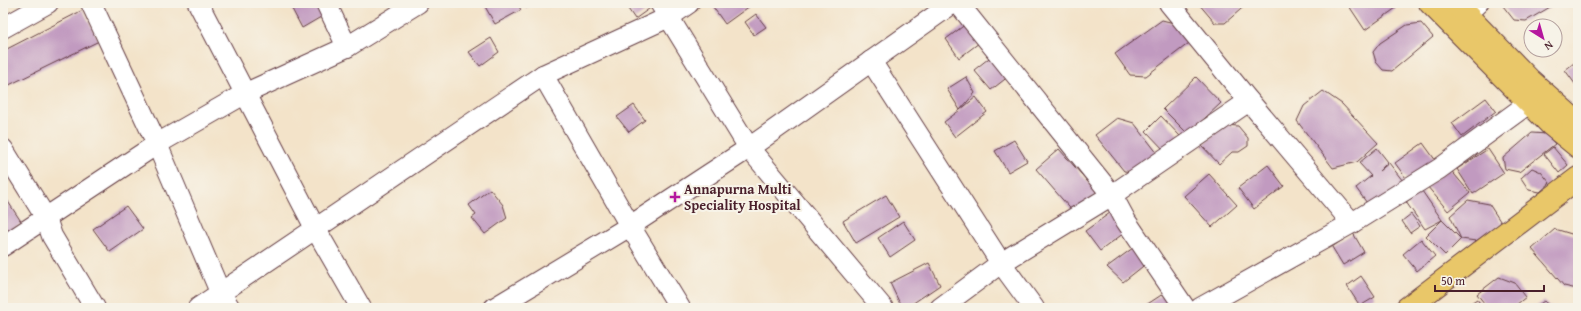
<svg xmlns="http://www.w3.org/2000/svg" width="1581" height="311" font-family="'Gentium Book Plus',serif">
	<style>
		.building { fill: #c19ac0 }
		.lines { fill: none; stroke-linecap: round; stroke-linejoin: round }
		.minor-casing { stroke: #633c43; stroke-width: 22 }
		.major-casing { stroke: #633c43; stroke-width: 24 }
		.highway-casing { stroke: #633c43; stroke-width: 24 }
		.minor { stroke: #fff; stroke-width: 20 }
		.major { stroke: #e9c769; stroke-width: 22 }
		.highway { stroke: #e9c769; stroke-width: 22 }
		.poi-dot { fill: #b5179e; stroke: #f7f3e8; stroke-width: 1.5 }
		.labels { text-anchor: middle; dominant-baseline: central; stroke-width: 4; stroke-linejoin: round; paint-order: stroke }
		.poi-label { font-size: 14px; font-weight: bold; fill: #4a1f2b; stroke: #f7f3e8; text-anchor: start }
	</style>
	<rect width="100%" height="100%" fill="#f7f3e8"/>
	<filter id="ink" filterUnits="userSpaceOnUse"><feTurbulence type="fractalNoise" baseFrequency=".025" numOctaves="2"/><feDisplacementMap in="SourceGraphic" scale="8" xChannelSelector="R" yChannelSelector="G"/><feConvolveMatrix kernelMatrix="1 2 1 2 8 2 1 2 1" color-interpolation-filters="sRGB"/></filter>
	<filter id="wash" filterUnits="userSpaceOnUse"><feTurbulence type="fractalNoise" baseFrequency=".012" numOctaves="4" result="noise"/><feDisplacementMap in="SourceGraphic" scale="16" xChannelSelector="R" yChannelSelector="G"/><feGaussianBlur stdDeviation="0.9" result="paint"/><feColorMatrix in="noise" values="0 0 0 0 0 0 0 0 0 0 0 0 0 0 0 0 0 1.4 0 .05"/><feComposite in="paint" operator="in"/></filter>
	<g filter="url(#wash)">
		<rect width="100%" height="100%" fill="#f3e3c9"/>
		<g id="blocks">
			<g class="building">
				<polygon points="303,3 320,3 326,14 302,28 292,9"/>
				<polygon points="483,3 517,3 521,10 495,24"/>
				<polygon points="523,3 534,3 526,8"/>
				<polygon points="624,3 651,3 653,6 635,19"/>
				<polygon points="719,3 754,3 725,24 713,7"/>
				<polygon points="1198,3 1248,3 1225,23 1215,23"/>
				<polygon points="1347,3 1393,3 1396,8 1365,30"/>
				<polygon points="1506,3 1557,3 1526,21 1514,20 1503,6"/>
				<polygon points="83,10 99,41 3,88 3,51"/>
				<polygon points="756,14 766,27 754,35 745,22"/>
				<polygon points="1162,20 1182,25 1193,40 1146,76 1130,75 1115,54"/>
				<polygon points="1421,23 1433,37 1392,71 1383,70 1376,62 1373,52 1380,43 1407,25"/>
				<polygon points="966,24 979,43 959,58 946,39"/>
				<polygon points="491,38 499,52 480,66 469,52"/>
				<polygon points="993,55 1009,76 991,90 974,70"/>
				<polygon points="1578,60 1578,88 1565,70"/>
				<polygon points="966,77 975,93 960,110 976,97 987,112 955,137 944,122 960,110 947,89"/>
				<polygon points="1196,77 1221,103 1188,134 1163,109"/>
				<polygon points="1323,91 1342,104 1378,143 1357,162 1333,168 1297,121 1304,106"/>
				<polygon points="1486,98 1496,111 1462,137 1452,123"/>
				<polygon points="634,105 645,120 629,132 617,117"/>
				<polygon points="1161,116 1180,136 1165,151 1146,131"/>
				<polygon points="1117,118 1134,123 1158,154 1135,172 1124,171 1095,135"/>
				<polygon points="1225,125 1238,126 1248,138 1248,146 1239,152 1232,152 1219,164 1202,146"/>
				<polygon points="1532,133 1547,134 1555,144 1519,172 1505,169 1503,158"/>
				<polygon points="1014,140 1027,161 1008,172 995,151"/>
				<polygon points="1423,143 1436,161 1408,181 1395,163"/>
				<polygon points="1553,147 1568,165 1559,173 1544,154"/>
				<polygon points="1377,148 1388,162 1379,171 1389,163 1406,185 1372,210 1356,188 1371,176 1359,163"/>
				<polygon points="1059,149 1098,193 1075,214 1036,169"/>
				<polygon points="1488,149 1504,173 1473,194 1457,169"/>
				<polygon points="1268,165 1284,186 1254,209 1238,188"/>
				<polygon points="1449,168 1470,193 1448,211 1427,186"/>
				<polygon points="1532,168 1541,172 1550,183 1540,192 1529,190 1521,178"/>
				<polygon points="1209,174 1237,205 1212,227 1184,196"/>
				<polygon points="490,189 503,205 507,218 485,234 472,218 476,215 469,205"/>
				<polygon points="1422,191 1442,220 1425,229 1406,202"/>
				<polygon points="3,194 22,223 3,235"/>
				<polygon points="886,195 899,217 856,243 843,221"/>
				<polygon points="1468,200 1489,204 1502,224 1476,241 1461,239 1450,216"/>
				<polygon points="126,206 143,229 110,252 93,229"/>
				<polygon points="1114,210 1128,230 1100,251 1085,231"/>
				<polygon points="1411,214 1420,226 1410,233 1402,221"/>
				<polygon points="1442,220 1461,239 1445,255 1426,236"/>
				<polygon points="903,221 915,240 890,257 878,238"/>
				<polygon points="1555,229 1578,236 1577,289 1564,286 1532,249"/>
				<polygon points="1353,233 1364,252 1343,265 1332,247"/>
				<polygon points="1421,239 1435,256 1417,271 1403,254"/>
				<polygon points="1137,245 1147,263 1123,282 1107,267"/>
				<polygon points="929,263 940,285 906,308 902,308 890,283"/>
				<polygon points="1361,276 1375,297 1360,306 1347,286"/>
				<polygon points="1499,277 1515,283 1526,297 1512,308 1488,308 1477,294"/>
				<polygon points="1166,292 1177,308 1148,308 1146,305"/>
				<polygon points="1477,299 1483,308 1463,308"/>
				<polygon points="1544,301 1552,308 1534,308"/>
			</g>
		</g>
	</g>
	<g filter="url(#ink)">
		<use href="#blocks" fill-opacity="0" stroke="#633c43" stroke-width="1"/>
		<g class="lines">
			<defs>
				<g id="minor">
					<polyline points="91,3 157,144 220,292 230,308"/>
					<polyline points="198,3 315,228 361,308"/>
					<polyline points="326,3 347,47"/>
					<polyline points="660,3 749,148 883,308"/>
					<polyline points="958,3 1112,195 1126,221 1185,308"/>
					<polyline points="1169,3 1249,101 1352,223"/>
					<polyline points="1466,14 1478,3"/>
					<polyline points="3,28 48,3"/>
					<polyline points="871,61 1001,263 1034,308"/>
					<polyline points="543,75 630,226 680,308"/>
					<polyline points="3,149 46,218 52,236 95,308"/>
					<polyline points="3,246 157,144 246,93 347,47 418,3"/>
					<polyline points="198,308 543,75 669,17 689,3"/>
					<polyline points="494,308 630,226 749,148 953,3"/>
					<polyline points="940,308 1001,263 1112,195 1249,101"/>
					<polyline points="1200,308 1352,223 1439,169 1529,103"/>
				</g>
				<polyline id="major" points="1407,308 1578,178"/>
				<g id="highway">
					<polyline points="1430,3 1551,125 1578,147"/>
					<polyline points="1455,3 1530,80 1578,123"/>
				</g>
			</defs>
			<use href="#minor" class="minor-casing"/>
			<use href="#major" class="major-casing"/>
			<use href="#highway" class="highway-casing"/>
			<use href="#minor" class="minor"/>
			<use href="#major" class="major"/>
			<use href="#highway" class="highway"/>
		</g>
	</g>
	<path class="poi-dot" d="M673 191h4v4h4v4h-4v4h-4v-4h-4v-4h4z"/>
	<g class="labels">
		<g class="poi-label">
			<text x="684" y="189">Annapurna Multi<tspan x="684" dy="16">Speciality Hospital</tspan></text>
		</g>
	</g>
	<rect width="1581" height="311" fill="none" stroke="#f7f3e8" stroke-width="16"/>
	<g transform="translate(1543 38) rotate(143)"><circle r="19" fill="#f7f3e8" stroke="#b29e9c"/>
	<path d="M0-3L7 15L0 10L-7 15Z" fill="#b5179e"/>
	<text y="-6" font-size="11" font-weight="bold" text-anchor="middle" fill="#4a1f2b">N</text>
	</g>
	<path d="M1435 285v6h109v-6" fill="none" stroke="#4a1f2b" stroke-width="2"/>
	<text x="1441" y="285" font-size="12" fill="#4a1f2b" stroke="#f7f3e8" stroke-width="3" paint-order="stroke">50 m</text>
</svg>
